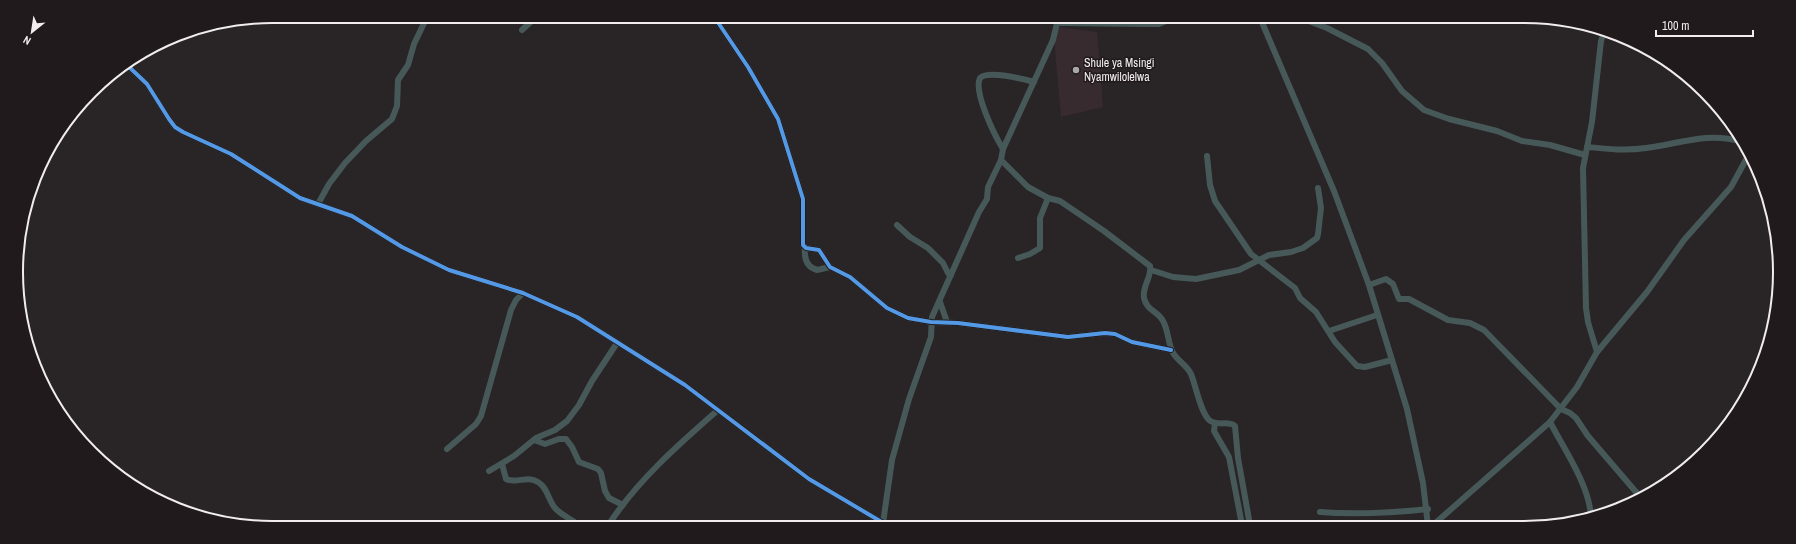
<svg xmlns="http://www.w3.org/2000/svg" width="1796" height="544" font-family="'Archivo Narrow',sans-serif">
	<style>
		.built { fill: #372b2f }
		.lines { fill: none; stroke-linecap: round; stroke-linejoin: round }
		.street { stroke: #465958; stroke-width: 6 }
		.cycleway-casing { stroke: #211a1c; stroke-width: 6 }
		.cycleway { stroke: #5399e6; stroke-width: 4 }
		.poi-dot { fill: #aba7a8; stroke: #211a1c; stroke-width: 1.5 }
		.labels { text-anchor: middle; dominant-baseline: central; stroke-width: 3; stroke-linejoin: round; paint-order: stroke }
		.poi-label { font-size: 12px; fill: #f1edee; stroke: #211a1c; text-anchor: start }
		.rim { fill: none; stroke: #f1edee; stroke-width: 2 }
	</style>
	<rect width="100%" height="100%" fill="#292426"/>
	<polygon class="built" points="1053,26 1097,32 1103,107 1061,117"/>
	<g class="lines">
		<g class="street">
			<polyline points="715,18 748,67 778,119 803,199 803,245 806,248 819,250 830,267 850,277 887,308 908,318 931,322 958,323 1068,337 1105,333 1115,334 1132,342 1171,350"/>
			<polyline points="1261,20 1334,191 1369,285 1407,409 1423,483 1428,526"/>
			<polyline points="1306,20 1327,28 1368,49 1382,63 1402,91 1424,110 1449,119 1497,131 1522,141 1550,145 1585,155"/>
			<polyline points="1058,23 1148,24 1159,24 1171,19"/>
			<polyline points="522,30 536,17"/>
			<polyline points="127,65 147,84 169,119 175,127 183,132 231,154 300,198 352,216 402,247 449,270 523,293 577,317 685,385 809,479 885,524"/>
			<path d="M 1587,147 C 1607,149 1626,151 1646,148 C 1679,144 1708,131 1742,142"/>
			<path d="M 1003,149 C 995,136 973,92 980,78 C 988,70 1023,79 1034,82"/>
			<polyline points="1207,156 1210,185 1215,201 1251,254 1295,288 1300,298 1316,312 1335,342 1357,366 1365,367 1392,360"/>
			<path d="M 1001,160 L 1028,187 L 1048,198 L 1060,201 L 1104,231 L 1150,266 C 1152,277 1142,286 1144,298 C 1147,311 1158,311 1163,321 C 1168,330 1168,341 1172,351 C 1176,360 1187,365 1191,374 C 1196,386 1200,411 1209,420 C 1217,427 1229,420 1235,426 L 1238,458 L 1250,525"/>
			<polyline points="318,204 329,184 345,163 366,141 392,119 397,106 398,80 408,65 414,44 427,17"/>
			<polyline points="897,225 910,237 928,248 943,263 948,273 951,275"/>
			<path d="M 805,247 C 804,257 806,267 817,270 L 830,267"/>
			<polyline points="1018,258 1030,254 1040,248 1040,218 1048,198"/>
			<polyline points="1151,270 1173,277 1196,279 1239,270 1269,255 1291,252 1303,248 1317,238 1318,234 1321,208 1318,188"/>
			<polyline points="1369,285 1386,279 1393,284 1399,299 1409,299 1448,320 1470,323 1484,330 1561,409 1570,413 1576,418 1588,436 1642,499"/>
			<polyline points="940,302 947,322"/>
			<polyline points="1329,331 1377,315"/>
			<polyline points="1597,352 1588,322 1586,308 1583,168 1592,122 1601,41 1604,33"/>
			<path d="M 1550,422 C 1564,449 1589,485 1591,516"/>
			<polyline points="1215,423 1214,431 1229,457 1242,525"/>
			<polyline points="534,440 545,444 559,439 566,439 572,447 579,462 598,469 601,473 605,491 609,498 623,505"/>
			<polyline points="447,449 476,424 481,416 511,310 516,300 523,293"/>
			<path d="M 502,464 L 506,479 C 517,484 527,475 538,482 C 548,488 548,500 555,508 C 561,515 570,518 577,524"/>
			<polyline points="489,471 514,456 536,438 555,430 567,421 579,405 592,381 617,343"/>
			<path d="M 1320,512 C 1356,515 1391,513 1428,509"/>
			<polyline points="883,523 892,460 909,399 931,337 932,317 979,212 987,199 988,187 1001,160 1003,149 1053,40 1058,19"/>
			<path d="M 609,524 C 638,480 679,444 718,410"/>
			<polyline points="1432,526 1550,422 1577,387 1597,352 1647,292 1684,240 1731,187 1748,156"/>
		</g>
		<defs>
			<g id="cycleway">
				<polyline points="715,18 748,67 778,119 803,199 803,245 806,248 819,250 830,267 850,277 887,308 908,318 931,322 958,323 1068,337 1105,333 1115,334 1132,342 1171,350"/>
				<polyline points="127,65 147,84 169,119 175,127 183,132 231,154 300,198 352,216 402,247 449,270 523,293 577,317 685,385 809,479 885,524"/>
			</g>
		</defs>
		<use href="#cycleway" class="cycleway-casing"/>
		<use href="#cycleway" class="cycleway"/>
	</g>
	<circle class="poi-dot" cx="1076" cy="70" r="4"/>
	<g class="labels">
		<g class="poi-label">
			<text x="1084" y="63">Shule ya Msingi<tspan x="1084" dy="14">Nyamwilolelwa</tspan></text>
		</g>
	</g>
	<path d="M0 0H1796V544H0ZM272 23H1524A249 249 0 0 1 1773 272V272A249 249 0 0 1 1524 521H272A249 249 0 0 1 23 272V272A249 249 0 0 1 272 23Z" fill="#211a1c" fill-rule="evenodd"/>
	<path class="rim" d="M272 23H1524A249 249 0 0 1 1773 272V272A249 249 0 0 1 1524 521H272A249 249 0 0 1 23 272V272A249 249 0 0 1 272 23Z"/>
	<g transform="translate(32 32) rotate(210)" stroke="#211a1c" stroke-width="3" paint-order="stroke">
	<path d="M0-3L7 15L0 10L-7 15Z" fill="#f1edee"/>
	<text y="-6" font-size="11" font-weight="bold" text-anchor="middle" fill="#f1edee">N</text>
	</g>
	<path d="M1656 30v6h97v-6" fill="none" stroke="#f1edee" stroke-width="2"/>
	<text x="1662" y="30" font-size="12" fill="#f1edee" stroke="#211a1c" stroke-width="3" paint-order="stroke">100 m</text>
</svg>
